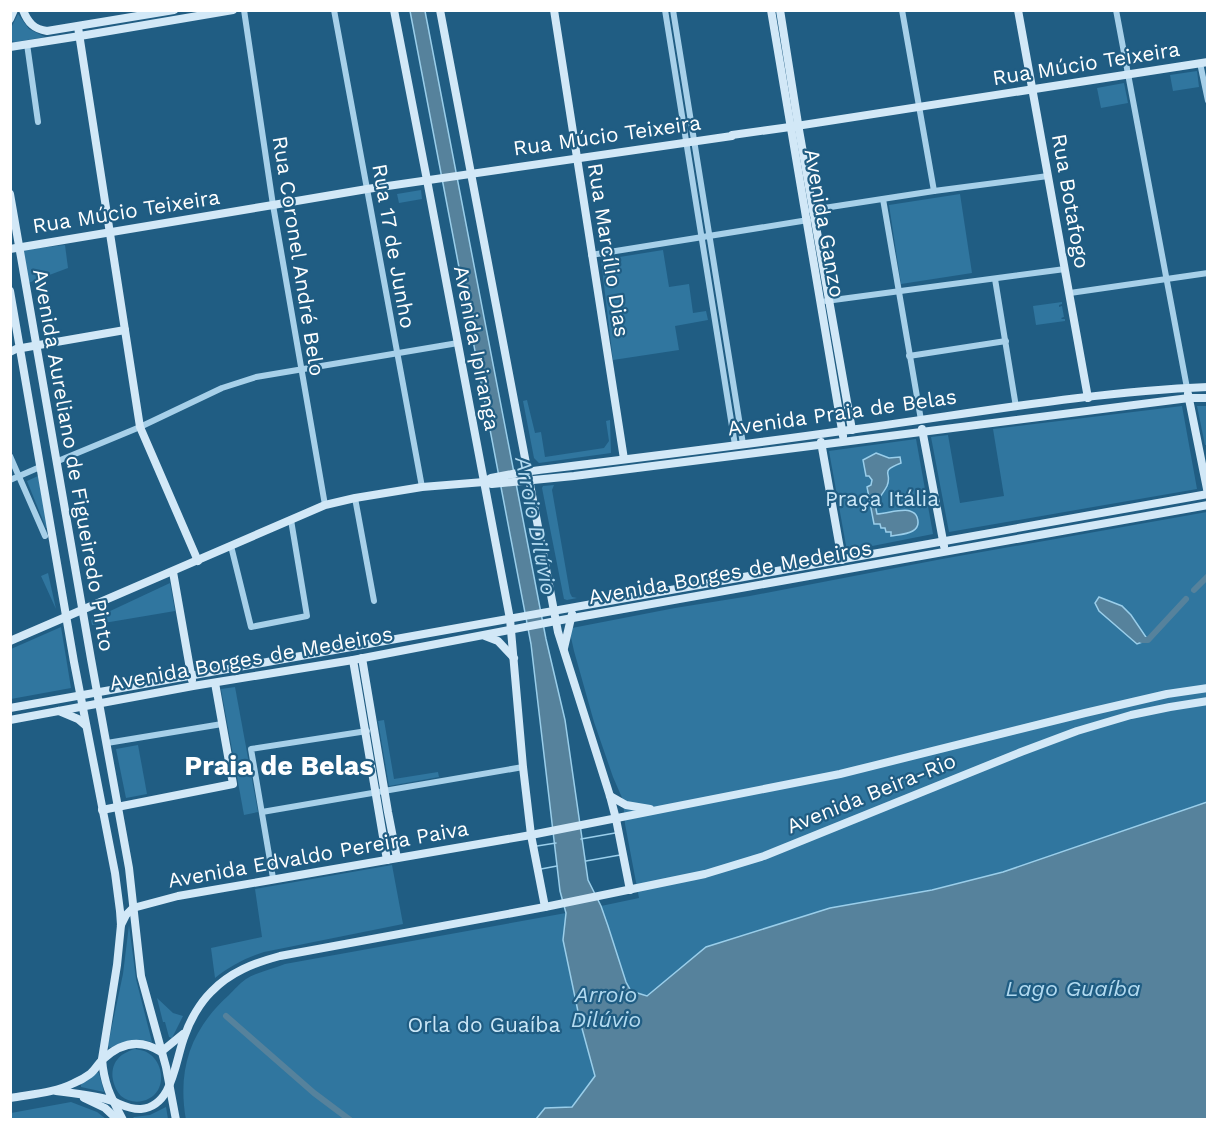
<svg xmlns="http://www.w3.org/2000/svg" width="1218" height="1130" font-family="'Work Sans',sans-serif">
	<style>
		.green { fill: #30769f }
		.water { fill: #56829c; stroke: #9aceea; stroke-width: 1.5 }
		.lines { fill: none; stroke-linecap: round; stroke-linejoin: round }
		.stream { stroke: #9aceea; stroke-width: 1.5 }
		.canal { stroke: #56829c; stroke-width: 6 }
		.street { stroke: #a7d0e9; stroke-width: 6 }
		.secondary { stroke: #d2e8f7; stroke-width: 8 }
		.labels { text-anchor: middle; dominant-baseline: central; stroke-width: 4.5; stroke-linejoin: round; paint-order: stroke }
		.street-label { font-size: 21px; fill: #fff; stroke: #205d83 }
		.park-label { font-size: 21px; fill: #cbe7f7; stroke: #205d83 }
		.water-label { font-size: 22px; font-style: italic; fill: #b2daf0; stroke: #205d83 }
		.district-label { font-size: 27px; font-weight: bold; fill: #fff; stroke: #205d83 }
	</style>
	<rect width="100%" height="100%" fill="#205d83"/>
	<g class="green">
		<polygon points="18,14 29,29 45,37 15,42 11,41 10,30"/>
		<polygon points="1197,71 1199,87 1173,91 1170,75"/>
		<polygon points="1124,83 1128,103 1101,108 1097,88"/>
		<polygon points="421,190 422,199 399,203 397,194"/>
		<polygon points="960,194 972,273 901,284 889,205"/>
		<polygon points="65,245 68,268 28,283 22,250"/>
		<polygon points="663,250 669,287 689,284 693,313 706,311 708,320 675,326 679,350 613,360 601,260"/>
		<polygon points="1062,302 1062,304 1059,305 1059,307 1062,306 1064,317 1061,318 1062,319 1065,319 1065,321 1036,325 1033,306"/>
		<polygon points="527,400 535,433 541,432 545,457 604,448 609,441 606,421 610,420 611,453 539,463 534,458 523,401"/>
		<polygon points="1182,406 1197,489 949,532 931,437 948,435 960,503 1004,496 993,429"/>
		<polygon points="1197,406 1207,406 1207,445 1205,445"/>
		<polygon points="916,439 933,534 847,551 829,451"/>
		<polygon points="38,476 48,528 46,528 27,481"/>
		<polygon points="554,485 552,490 570,593 572,597 577,598 567,600 564,599 542,488 543,486"/>
		<polygon points="1207,512 1207,802 1003,872 706,947 647,996 631,991 626,982 601,906 639,898 625,824 623,800 613,777 594,722 574,651 570,633 572,628 675,608 750,596 942,559"/>
		<polygon points="48,573 56,609 41,576"/>
		<polygon points="170,583 175,611 92,625 91,620"/>
		<polygon points="61,627 71,688 11,699 11,649"/>
		<polygon points="235,687 258,812 244,815 221,689"/>
		<polygon points="384,720 394,779 438,772 439,777 389,786 378,721"/>
		<polygon points="138,745 147,794 126,798 116,749"/>
		<path d="M 392,865 L 403,924 L 264,952 C 245,958 230,966 215,978 L 211,948 L 262,937 L 255,889 Z"/>
		<path d="M 566,913 L 563,940 L 580,1021 L 595,1076 L 572,1107 L 545,1108 L 536,1120 L 186,1120 C 177,1069 191,1029 229,995 C 234,990 240,983 246,979 C 257,972 273,969 285,964 Z"/>
		<path d="M 129,925 L 136,979 L 152,1042 C 133,1037 126,1043 109,1048 L 108,1045 L 123,974 Z"/>
		<polygon points="157,998 173,1013 183,1016 172,1038 169,1037 165,1022 163,1022"/>
		<path d="M 135,1049 C 139,1050 144,1050 148,1053 C 160,1060 165,1078 158,1090 C 151,1102 133,1106 121,1096 C 117,1092 114,1085 113,1080 C 110,1063 120,1053 135,1049 Z"/>
		<polygon points="97,1072 99,1073 104,1092 81,1087 81,1084"/>
		<polygon points="71,1102 97,1112 106,1119 11,1119 11,1113"/>
		<polygon points="166,1107 168,1119 132,1119 134,1117 150,1115"/>
	</g>
	<g class="water">
		<polygon points="410,11 425,11 546,639 565,720 588,880 601,906 608,926 626,982 631,991 647,996 706,947 830,908 932,890 1003,872 1207,802 1207,1119 536,1119 545,1108 572,1107 595,1076 580,1021 563,940 566,913 560,891 531,644"/>
		<path d="M 876,453 L 889,458 L 900,457 L 901,463 C 878,472 893,472 887,486 C 884,492 879,498 875,504 L 877,514 C 885,514 903,508 910,511 C 913,512 916,514 917,517 C 923,534 902,534 891,536 L 891,532 L 886,532 L 885,528 L 881,528 L 880,524 L 874,524 L 867,487 L 871,485 L 872,480 L 869,476 L 866,476 L 863,460 Z"/>
		<polygon points="1099,597 1122,606 1131,615 1148,640 1137,644 1099,611 1095,603"/>
	</g>
	<g class="lines">
		<g class="stream">
			<polyline points="581,839 615,833"/>
			<polyline points="537,846 556,843"/>
			<polyline points="586,861 620,855"/>
			<polyline points="541,869 557,866"/>
		</g>
		<g class="canal">
			<polyline points="1194,590 1208,576"/>
			<polyline points="1142,640 1148,640 1186,599"/>
			<polyline points="226,1016 314,1093 350,1120"/>
		</g>
		<g class="street">
			<polyline points="244,10 273,205 325,505"/>
			<polyline points="334,10 422,487"/>
			<polyline points="665,10 735,445"/>
			<polyline points="673,10 743,444"/>
			<polyline points="902,10 934,191"/>
			<polyline points="1116,10 1187,388"/>
			<polyline points="27,44 38,122"/>
			<polyline points="1200,63 1208,101"/>
			<polyline points="883,199 921,420"/>
			<polyline points="811,210 934,191 1048,176"/>
			<polyline points="591,255 808,220"/>
			<polyline points="995,279 1016,407"/>
			<polyline points="1070,293 1208,273"/>
			<polyline points="826,301 1065,269"/>
			<polyline points="909,356 1006,341"/>
			<polyline points="10,456 45,536"/>
			<polyline points="58,461 140,427 222,388 256,377 458,343"/>
			<polyline points="10,480 40,467"/>
			<polyline points="355,498 374,601"/>
			<polyline points="231,546 251,627 307,616 291,520"/>
			<polyline points="107,743 222,724"/>
			<polyline points="262,812 523,767"/>
			<polyline points="273,878 251,749 367,731"/>
		</g>
		<g class="secondary">
			<path d="M 23,10 C 28,23 34,29 47,31 L 174,10"/>
			<polyline points="394,10 427,180 510,619 523,767 531,835 545,907"/>
			<polyline points="440,10 558,632 610,796 616,819 630,890"/>
			<polyline points="554,10 624,459"/>
			<polyline points="771,10 843,436"/>
			<polyline points="780,10 799,130 852,430"/>
			<polyline points="1018,10 1088,398"/>
			<polyline points="10,19 14,10"/>
			<polyline points="78,27 140,427 198,561"/>
			<polyline points="10,47 80,36 233,10"/>
			<polyline points="10,194 91,659 129,868 141,976 166,1067 176,1120"/>
			<polyline points="10,249 273,205 367,189 732,136 732,135 790,127 1208,62"/>
			<path d="M 10,291 L 74,662 L 115,873 L 120,911 L 121,925 L 117,965 L 102,1059 C 104,1085 111,1097 123,1120"/>
			<polyline points="10,352 16,349 125,330"/>
			<polyline points="1188,394 1208,494"/>
			<polyline points="922,429 944,546"/>
			<polyline points="821,442 842,560"/>
			<path d="M 484,482 L 491,478 L 523,472 C 629,459 736,446 842,431 C 964,415 1085,392 1208,387"/>
			<polyline points="173,572 192,680"/>
			<polyline points="485,636 498,641 514,658"/>
			<polyline points="10,641 325,505 355,498 422,487 484,482 492,484 574,476 1189,398 1208,398"/>
			<polyline points="564,648 572,614"/>
			<polyline points="362,658 388,812 397,858"/>
			<polyline points="353,660 387,860"/>
			<path d="M 10,708 C 410,637 808,565 1208,494"/>
			<polyline points="59,711 78,719 85,725"/>
			<polyline points="10,720 193,686 353,660 556,621 1208,505"/>
			<polyline points="610,796 626,805 650,809"/>
			<polyline points="102,810 233,784 215,683"/>
			<polyline points="121,925 126,915 133,908 178,896 531,835 840,774 1085,713 1167,694 1208,688"/>
			<path d="M 56,1091 C 73,1093 90,1095 106,1099 C 118,1102 128,1110 141,1109 C 174,1106 175,1059 185,1035 C 190,1020 200,1003 211,992 C 230,972 254,963 280,956 L 545,907 L 705,874 L 764,856 L 1021,752 L 1077,731 L 1131,715 L 1170,707 L 1208,701"/>
			<path d="M 10,1098 C 32,1094 54,1093 74,1083 C 79,1081 86,1077 90,1074 C 95,1070 98,1064 102,1060 C 120,1043 140,1038 161,1052 L 183,1034"/>
			<polyline points="84,1098 105,1108 118,1120"/>
		</g>
	</g>
	<g class="labels">
		<g class="street-label">
			<text transform="translate(1086 63) rotate(-9)">Rua Múcio Teixeira</text>
			<text transform="translate(607 135) rotate(-8)">Rua Múcio Teixeira</text>
			<text transform="translate(1071 201) rotate(80)">Rua Botafogo</text>
			<text transform="translate(126 211) rotate(-9)">Rua Múcio Teixeira</text>
			<text transform="translate(825 223) rotate(80)">Avenida Ganzo</text>
			<text transform="translate(394 246) rotate(80)">Rua 17 de Junho</text>
			<text transform="translate(609 250) rotate(81)">Rua Marcílio Dias</text>
			<text transform="translate(299 256) rotate(81)">Rua Coronel André Belo</text>
			<text transform="translate(477 348) rotate(79)">Avenida Ipiranga</text>
			<text transform="translate(842 412) rotate(-8)">Avenida Praia de Belas</text>
			<text transform="translate(74 460) rotate(80)">Avenida Aureliano de Figueiredo Pinto</text>
			<text transform="translate(730 572) rotate(-10)">Avenida Borges de Medeiros</text>
			<text transform="translate(251 658) rotate(-10)">Avenida Borges de Medeiros</text>
			<text transform="translate(871 793) rotate(-22)">Avenida Beira-Rio</text>
			<text transform="translate(318 854) rotate(-10)">Avenida Edvaldo Pereira Paiva</text>
		</g>
		<g class="park-label">
			<text x="882" y="498">Praça Itália</text>
			<text x="484" y="1024">Orla do Guaíba</text>
		</g>
		<g class="water-label">
			<text transform="translate(536 526) rotate(79)">Arroio Dilúvio</text>
			<text x="1073" y="988">Lago Guaíba</text>
			<text x="606" y="994">Arroio<tspan x="606" dy="25">Dilúvio</tspan></text>
		</g>
		<g class="district-label">
			<text x="279" y="766">Praia de Belas</text>
		</g>
	</g>
	<rect width="1218" height="1130" fill="none" stroke="#ffffff" stroke-width="24"/>
</svg>
